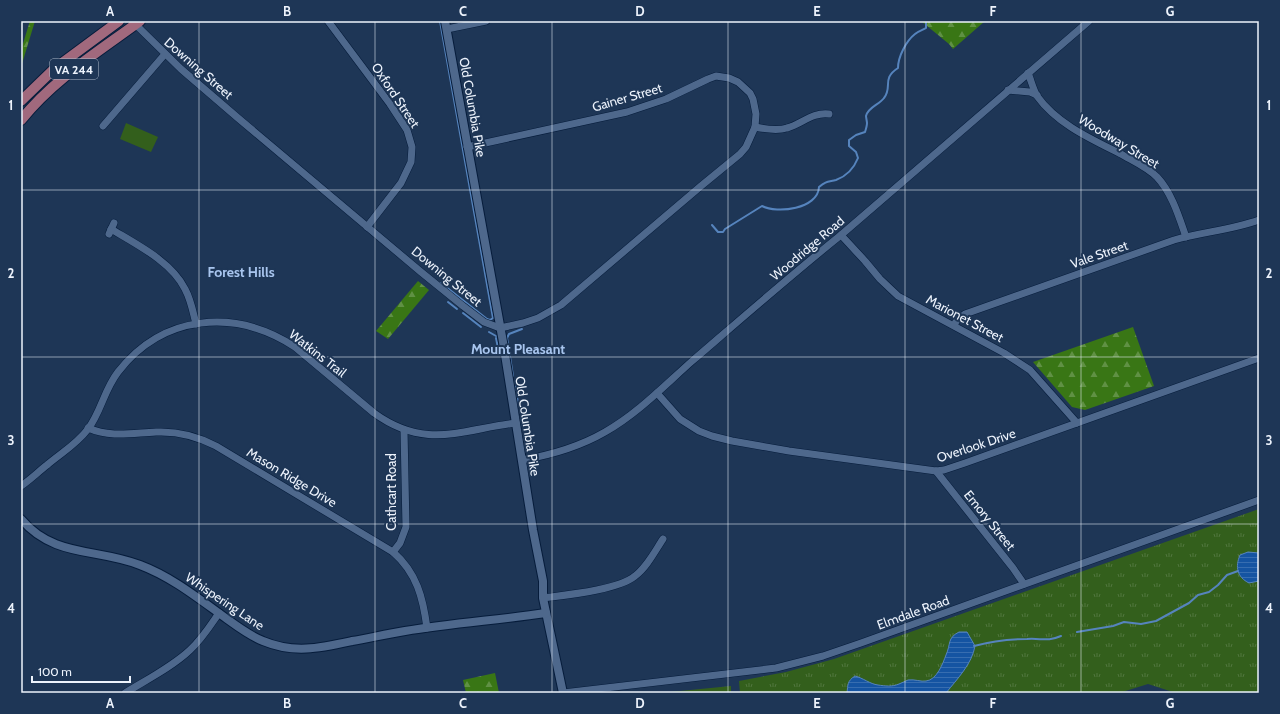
<svg xmlns="http://www.w3.org/2000/svg" width="1280" height="714" font-family="Cabin,sans-serif">
	<style>
		.grass { fill: url(#grass-tufts) }
		.forest { fill: url(#forest-firs) }
		.green { fill: #335f1c }
		.water { fill: url(#water-rules); stroke: #5684bd }
		.lines { fill: none; stroke-linecap: round; stroke-linejoin: round }
		.stream { stroke: #5684bd; stroke-width: 2 }
		.minor-casing { stroke: #061c3b; stroke-width: 8 }
		.tertiary-casing { stroke: #061c3b; stroke-width: 10 }
		.primary-casing { stroke: #061c3b; stroke-width: 12 }
		.minor { stroke: #4e688c; stroke-width: 7 }
		.tertiary { stroke: #4e688c; stroke-width: 8 }
		.primary { stroke: #a1697d; stroke-width: 10 }
		.grid { fill: none; stroke: #edf3fc; stroke-width: 1; stroke-opacity: 0.55 }
		.labels { text-anchor: middle; dominant-baseline: central; stroke-width: 4; stroke-linejoin: round; paint-order: stroke }
		.shield { fill: #1e3656; stroke: #afbaca; stroke-width: 1 }
		.shield-label { font-size: 12px; font-weight: bold; fill: #edf3fc }
		.street-label { font-size: 13px; fill: #edf3fc; stroke: #1e3656 }
		.neighbourhood-label { font-size: 14px; font-weight: bold; fill: #a8c5ee; stroke: #1e3656 }
		.neatline { fill: none; stroke: #edf3fc; stroke-width: 1.5 }
		.grid-label { font-size: 13px; text-anchor: middle; font-weight: bold; fill: #edf3fc }
	</style>
	<defs>
		<pattern id="grass-tufts" width="24" height="20" patternUnits="userSpaceOnUse"><rect width="24" height="20" fill="#335f1c"/><path d="M3 7l-1-3M5 7V3M7 7l1-3M15 17l-1-3M17 17v-4M19 17l1-3" fill="none" stroke="#51763e"/></pattern>
		<pattern id="forest-firs" width="22" height="20" patternUnits="userSpaceOnUse"><rect width="22" height="20" fill="#397615"/><path d="M5 1l3.5 6h-7zM16 11l3.5 6h-7z" fill="#609144"/></pattern>
		<pattern id="water-rules" width="6" height="5" patternUnits="userSpaceOnUse"><rect width="6" height="5" fill="#1554a2"/><path d="M0 2.5h6" fill="none" stroke="#376db0"/></pattern>
	</defs>
	<rect width="100%" height="100%" fill="#1e3656"/>
	<g class="grass">
		<polygon points="1259,509 1259,693 1176,693 1148,684 1119,693 740,693 739,681 786,672 834,659"/>
		<polygon points="731,686 731,693 660,693"/>
	</g>
	<g class="forest">
		<polygon points="30,21 35,21 21,67 21,50"/>
		<polygon points="921,21 985,21 953,49 949,44"/>
		<polygon points="418,281 429,290 388,339 376,331"/>
		<polygon points="1133,327 1154,386 1085,410 1072,407 1033,362"/>
		<polygon points="495,673 499,693 466,693 463,680"/>
	</g>
	<polygon class="green" points="126,123 158,137 151,152 120,139"/>
	<g class="water">
		<path d="M 1248,552 L 1259,553 L 1259,581 L 1249,583 C 1237,577 1235,567 1240,555 Z"/>
		<path d="M 959,632 L 967,632 L 975,646 C 972,664 957,679 946,693 L 847,693 C 848,685 847,681 855,676 C 863,678 870,684 878,685 C 885,686 892,687 899,684 C 902,683 905,681 908,680 C 915,679 921,682 926,681 C 937,680 943,663 946,655 C 951,644 947,638 959,632 Z"/>
	</g>
	<g class="lines">
		<g class="stream">
			<polyline points="440,21 493,318 490,320 487,319 441,283"/>
			<path d="M 712,225 L 718,232 L 723,232 L 725,229 L 762,206 C 777,214 818,209 819,187 C 826,181 828,182 836,180 C 847,176 854,168 858,158 L 856,152 L 849,146 L 849,140 L 856,135 L 865,132 C 866,129 867,126 867,123 C 867,122 866,117 866,116 C 868,107 879,105 884,98 C 893,87 881,79 898,68 C 898,57 906,41 915,34 C 918,31 923,30 926,28 L 926,21"/>
			<polyline points="448,302 457,309"/>
			<polyline points="463,313 481,327"/>
			<polyline points="489,332 496,336"/>
			<polyline points="496,338 499,353"/>
			<polyline points="513,376 507,338 509,334 522,329"/>
			<polyline points="515,386 518,403"/>
			<polyline points="1077,632 1113,626 1124,622 1141,624 1156,621 1189,603 1198,595 1209,592 1218,585 1227,575 1238,571"/>
			<path d="M 974,646 C 992,641 1009,639 1027,639 C 1042,638 1047,642 1061,636"/>
		</g>
		<defs>
			<g id="minor">
				<polyline points="132,21 181,69 238,118 421,272 463,306 484,322 500,328 523,323 538,318 561,305 701,186 740,154 746,147 755,127 756,114 753,99 750,93 738,82 729,78 716,76 708,79 666,99 627,112 467,147"/>
				<polyline points="328,21 390,104 407,130 412,147 411,162 401,183 367,227"/>
				<polyline points="447,29 486,21"/>
				<path d="M 1028,73 C 1031,80 1033,89 1037,96 C 1057,124 1091,139 1121,154 C 1133,161 1147,167 1157,177 C 1172,193 1179,217 1186,237"/>
				<polyline points="1008,90 1030,92 1037,95"/>
				<polyline points="103,126 165,54"/>
				<path d="M 755,127 C 765,129 777,131 787,128 C 802,124 812,112 829,114"/>
				<path d="M 111,229 C 136,244 172,262 185,289 C 191,300 193,312 196,324"/>
				<polyline points="109,234 114,223"/>
				<polyline points="841,235 865,261 880,279 898,296 1004,353 1030,370 1077,423"/>
				<path d="M 954,325 L 957,320 L 965,314 L 1174,240 C 1202,232 1231,230 1259,220"/>
				<polyline points="657,393 680,419 699,431 712,436 732,441 789,451 936,471 944,470 965,463 1259,358"/>
				<path d="M 88,428 C 111,438 132,433 156,432 C 178,431 197,436 216,446 L 393,552 C 417,573 423,598 427,628"/>
				<path d="M 522,460 C 551,455 579,447 605,432 C 637,414 664,386 691,362 C 741,319 790,276 841,235 L 1089,21"/>
				<polyline points="936,471 1013,568 1024,584"/>
				<path d="M 21,486 C 30,480 38,472 47,465 C 61,453 77,444 88,429 C 101,412 104,390 118,372 C 163,314 235,308 295,347 L 374,413 C 425,450 460,430 516,423"/>
				<polyline points="393,552 400,543 406,527 404,430"/>
				<path d="M 543,598 C 566,595 618,590 635,576 C 647,567 655,551 663,539"/>
				<path d="M 125,693 C 146,680 172,667 190,650 C 202,639 210,626 219,613"/>
				<polyline points="563,693 776,668 823,656 861,643 1259,500"/>
			</g>
			<g id="tertiary">
				<polyline points="445,21 503,342 533,530 543,581 543,598 563,693"/>
				<path d="M 21,519 C 54,558 97,548 140,565 C 172,577 199,599 227,619 C 238,627 250,636 263,641 C 294,654 320,648 352,641 C 369,638 387,634 405,631 C 452,623 499,620 546,613"/>
			</g>
			<g id="primary">
				<polyline points="21,101 54,69 119,21"/>
				<path d="M 21,120 C 54,79 98,52 140,21"/>
			</g>
		</defs>
		<use href="#minor" class="minor-casing"/>
		<use href="#tertiary" class="tertiary-casing"/>
		<use href="#primary" class="primary-casing"/>
		<use href="#minor" class="minor"/>
		<use href="#tertiary" class="tertiary"/>
		<use href="#primary" class="primary"/>
	</g>
	<path class="grid" d="M 199,21 L 199,693M 375,21 L 375,693M 552,21 L 552,693M 728,21 L 728,693M 905,21 L 905,693M 1081,21 L 1081,693M 21,190 L 1259,190M 21,357 L 1259,357M 21,524 L 1259,524"/>
	<g class="labels">
		<rect class="shield" x="50" y="59" width="48" height="20" rx="3"/>
		<g class="shield-label">
			<text x="74" y="69">VA 244</text>
		</g>
		<g class="street-label">
			<text transform="translate(199 68) rotate(41)">Downing Street</text>
			<text transform="translate(396 95) rotate(56)">Oxford Street</text>
			<text transform="translate(627 97) rotate(-16)">Gainer Street</text>
			<text transform="translate(473 107) rotate(80)">Old Columbia Pike</text>
			<text transform="translate(1119 141) rotate(31)">Woodway Street</text>
			<text transform="translate(807 248) rotate(-40)">Woodridge Road</text>
			<text transform="translate(1099 254) rotate(-19)">Vale Street</text>
			<text transform="translate(447 276) rotate(39)">Downing Street</text>
			<text transform="translate(965 318) rotate(28)">Marionet Street</text>
			<text transform="translate(318 353) rotate(38)">Watkins Trail</text>
			<text transform="translate(528 426) rotate(81)">Old Columbia Pike</text>
			<text transform="translate(976 445) rotate(-18)">Overlook Drive</text>
			<text transform="translate(292 477) rotate(31)">Mason Ridge Drive</text>
			<text transform="translate(391 492) rotate(-90)">Cathcart Road</text>
			<text transform="translate(990 520) rotate(51)">Emory Street</text>
			<text transform="translate(225 601) rotate(34)">Whispering Lane</text>
			<text transform="translate(913 612) rotate(-20)">Elmdale Road</text>
		</g>
		<g class="neighbourhood-label">
			<text x="241" y="272">Forest Hills</text>
			<text x="518" y="349">Mount Pleasant</text>
		</g>
	</g>
	<rect width="1280" height="714" fill="none" stroke="#1e3656" stroke-width="44"/>
	<path d="M32 676v6h98v-6" fill="none" stroke="#edf3fc" stroke-width="2"/>
	<text x="38" y="676" font-size="12" fill="#edf3fc" stroke="#1e3656" stroke-width="3" paint-order="stroke">100 m</text>
	<rect x="22" y="22" width="1236" height="670" class="neatline"/>
	<g class="grid-label">
		<text x="110" y="16">A</text>
		<text x="287" y="16">B</text>
		<text x="463" y="16">C</text>
		<text x="640" y="16">D</text>
		<text x="817" y="16">E</text>
		<text x="993" y="16">F</text>
		<text x="1170" y="16">G</text>
		<text x="11" y="110">1</text>
		<text x="1269" y="110">1</text>
		<text x="11" y="278">2</text>
		<text x="1269" y="278">2</text>
		<text x="11" y="445">3</text>
		<text x="1269" y="445">3</text>
		<text x="11" y="613">4</text>
		<text x="1269" y="613">4</text>
		<text x="110" y="708">A</text>
		<text x="287" y="708">B</text>
		<text x="463" y="708">C</text>
		<text x="640" y="708">D</text>
		<text x="817" y="708">E</text>
		<text x="993" y="708">F</text>
		<text x="1170" y="708">G</text>
	</g>
</svg>
